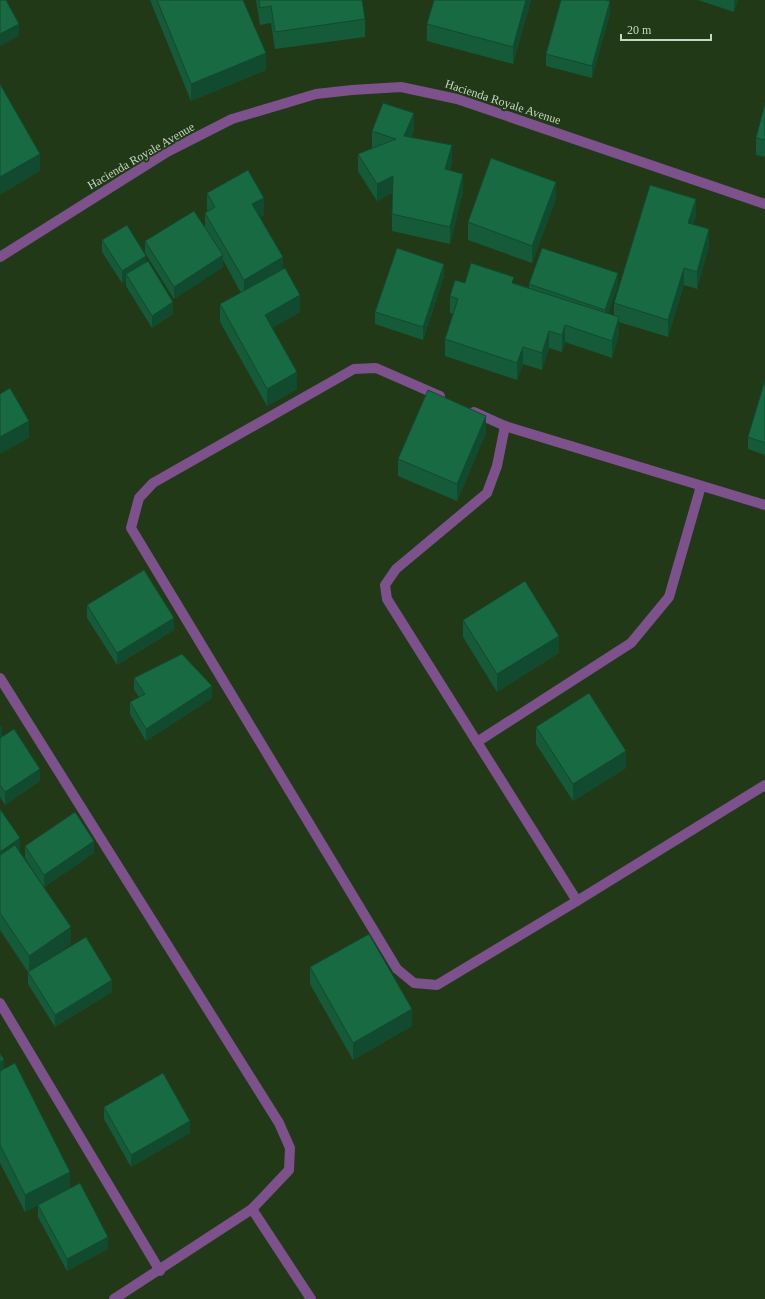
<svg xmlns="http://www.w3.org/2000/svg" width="765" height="1299" font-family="'Times New Roman',serif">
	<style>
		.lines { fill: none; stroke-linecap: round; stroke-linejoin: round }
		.minor { stroke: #7d518b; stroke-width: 10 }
		.wall { fill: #155b3a }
		.shaded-wall { fill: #114a2f }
		.building { fill: #186a43; stroke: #114a2f }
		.labels { text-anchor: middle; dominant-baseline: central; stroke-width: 4; stroke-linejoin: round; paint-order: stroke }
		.street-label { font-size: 12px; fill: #c8d7c2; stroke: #213917 }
	</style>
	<rect width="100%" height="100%" fill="#213917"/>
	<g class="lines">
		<g class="minor">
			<polyline points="0,257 167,152 232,119 316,94 352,90 401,87 457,99 765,204"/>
			<polyline points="440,396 376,368 354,369 153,483 139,498 131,528 397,969 414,983 437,985 577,901 765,785"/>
			<polyline points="474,412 505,426 765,505"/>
			<polyline points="505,426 497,466 487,493 396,569 385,585 387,599 577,901"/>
			<polyline points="0,678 279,1123 290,1148 289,1170 252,1209 114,1299"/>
			<polyline points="477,742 631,643 669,597 701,486"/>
			<polyline points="0,1003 160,1271"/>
			<polyline points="252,1209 311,1299"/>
		</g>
	</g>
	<g class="wall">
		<polygon points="150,0 243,0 266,70 191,101"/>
		<polygon points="256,0 362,0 365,19 365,37 275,49 271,23 260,25"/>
		<polygon points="434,0 531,0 513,64 427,41 427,24"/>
		<polygon points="698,0 738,0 734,12"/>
		<polygon points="610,13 592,78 546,66 546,54"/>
		<polygon points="765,103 765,157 756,155 756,138"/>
		<polygon points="372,131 414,131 411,138 452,162 450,170 463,191 450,244 392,231 392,193 377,201 358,171 358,154 372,148"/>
		<polygon points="207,193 264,215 260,217 283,269 300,312 272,328 297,389 267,406 220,322 220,304 241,293 223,260 223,267 174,299 145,253 145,241 205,228 205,213 208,212 207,210"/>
		<polygon points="556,199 532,263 468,240 468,222"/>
		<polygon points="696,216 693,224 709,246 697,289 684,285 668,337 619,322 619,335 612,358 565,342 562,352 549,348 542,370 523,364 517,380 445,356 445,339 453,314 450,313 450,296 465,283 514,283 529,288 529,284 618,285 608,314 614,316 614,303"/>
		<polygon points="102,240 146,262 173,314 152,328 126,286 126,280 122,283 102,252"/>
		<polygon points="444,276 423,340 375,324 375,312"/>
		<polygon points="765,380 765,455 748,449 748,437"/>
		<polygon points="486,433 457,501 398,476 398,459"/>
		<polygon points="87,605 174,630 117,665 87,618"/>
		<polygon points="463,620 559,653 497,692 463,637"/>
		<polygon points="134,678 212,698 146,741 130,714 130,702 139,697 134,690"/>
		<polygon points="0,724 2,737 40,781 5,805 0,797"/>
		<polygon points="536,727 626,768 573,801 536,744"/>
		<polygon points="0,809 20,850 19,851 71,944 44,963 112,992 55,1027 28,984 28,972 0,930"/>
		<polygon points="25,846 94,853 44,887 25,858"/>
		<polygon points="310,967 412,1026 353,1060 310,984"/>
		<polygon points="0,1053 4,1069 70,1188 108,1249 67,1271 38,1217 38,1205 46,1201 25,1212 0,1163"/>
		<polygon points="104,1107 190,1133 131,1167 104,1119"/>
	</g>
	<g class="shaded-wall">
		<polygon points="526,0 531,0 513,64 513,47"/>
		<polygon points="734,0 738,0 734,12"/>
		<polygon points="610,1 610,13 592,78 592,66"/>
		<polygon points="19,24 19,36 0,46 0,34"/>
		<polygon points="266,53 266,70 191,101 191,84"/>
		<polygon points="414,113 414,131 404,153 404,136"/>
		<polygon points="452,145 452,162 445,186 445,169"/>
		<polygon points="40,154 40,171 0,195 0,177"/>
		<polygon points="463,174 463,191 450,244 450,227"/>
		<polygon points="393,176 393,193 377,201 377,184"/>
		<polygon points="556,182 556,199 532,263 532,246"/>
		<polygon points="264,198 264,215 252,222 252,204"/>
		<polygon points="696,199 696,216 688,240 688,223"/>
		<polygon points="709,229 709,246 697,289 697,272"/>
		<polygon points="223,255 223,267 174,299 174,287"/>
		<polygon points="146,256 146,268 126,274 126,280 122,283 122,271"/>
		<polygon points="283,257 283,274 244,297 244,280"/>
		<polygon points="444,264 444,276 423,340 423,327"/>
		<polygon points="684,268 684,285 668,337 668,320"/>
		<polygon points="618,273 618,285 605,322 605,310"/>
		<polygon points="300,295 300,312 265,332 265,315"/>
		<polygon points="173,302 173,314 152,328 152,316"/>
		<polygon points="619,317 619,335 612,358 612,341"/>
		<polygon points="565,325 565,342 562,352 562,335"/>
		<polygon points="549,331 549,348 542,370 542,353"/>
		<polygon points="523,347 523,364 517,380 517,363"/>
		<polygon points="297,372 297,389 267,406 267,389"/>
		<polygon points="486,416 486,433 457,501 457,484"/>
		<polygon points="29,421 29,438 0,454 0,437"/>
		<polygon points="174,618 174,630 117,665 117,653"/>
		<polygon points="559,636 559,653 497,692 497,674"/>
		<polygon points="212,686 212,698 146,741 146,729"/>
		<polygon points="2,726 2,738 0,739 0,727"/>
		<polygon points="626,751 626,768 573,801 573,784"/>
		<polygon points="40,769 40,781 5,805 5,792"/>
		<polygon points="20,838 20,850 0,864 0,852"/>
		<polygon points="94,841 94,853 44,887 44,875"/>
		<polygon points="71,927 71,944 29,973 29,956"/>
		<polygon points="112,980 112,992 55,1027 55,1015"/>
		<polygon points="412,1009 412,1026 353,1060 353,1043"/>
		<polygon points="4,1060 4,1072 0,1074 0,1062"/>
		<polygon points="190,1121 190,1133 131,1167 131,1155"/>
		<polygon points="70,1172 70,1189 25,1212 25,1195"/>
		<polygon points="108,1237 108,1249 67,1271 67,1259"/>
	</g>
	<g class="building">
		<polygon points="0,0 6,0 19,24 0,34"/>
		<polygon points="157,0 243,0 266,53 191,84"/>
		<polygon points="259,0 362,0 365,19 275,32 271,6 260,8"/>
		<polygon points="434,0 526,0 513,47 427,24"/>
		<polygon points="561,0 605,0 610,1 592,66 546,54"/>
		<polygon points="0,84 40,154 0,177"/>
		<polygon points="383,103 414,113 404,136 452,145 445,169 463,174 450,227 392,214 393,176 377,184 358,154 396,139 372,131"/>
		<polygon points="765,103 765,140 756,138"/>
		<polygon points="491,158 556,182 532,246 468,222"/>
		<polygon points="248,170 264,198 252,204 283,257 244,280 205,213 215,207 207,193"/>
		<polygon points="650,185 696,199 688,223 709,229 697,272 684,268 668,320 614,303"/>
		<polygon points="194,211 223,255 174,287 145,241"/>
		<polygon points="127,225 146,256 122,271 102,240"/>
		<polygon points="397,248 444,264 423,327 375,312"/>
		<polygon points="542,248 618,273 605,310 529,284"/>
		<polygon points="148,261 173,302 152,316 126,274"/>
		<polygon points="471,263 514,277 512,283 619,317 612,341 565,325 562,335 549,331 542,353 523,347 517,363 445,339 458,299 450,296 455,280 465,283"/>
		<polygon points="285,268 300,295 265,315 297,372 267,389 220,304"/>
		<polygon points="765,380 765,443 748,437"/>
		<polygon points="10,388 29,421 0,437 0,394"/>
		<polygon points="428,390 486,416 457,484 398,459"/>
		<polygon points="144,570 174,618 117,653 87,605"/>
		<polygon points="525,581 559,636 497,674 463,620"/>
		<polygon points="182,654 212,686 146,729 130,702 145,694 134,678"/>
		<polygon points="589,693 626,751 573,784 536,727"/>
		<polygon points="14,729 40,769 5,792 0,785 0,738"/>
		<polygon points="0,809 20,838 0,852"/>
		<polygon points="75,812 94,841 44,875 25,846"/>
		<polygon points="15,845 71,927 29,956 0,913 0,855"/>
		<polygon points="369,934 412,1009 353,1043 310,967"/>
		<polygon points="86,937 112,980 55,1015 28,972"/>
		<polygon points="0,1053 4,1060 0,1062"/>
		<polygon points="15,1063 70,1172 25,1195 0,1145 0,1071"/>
		<polygon points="163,1073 190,1121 131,1155 104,1107"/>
		<polygon points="80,1183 108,1237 67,1259 38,1205"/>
	</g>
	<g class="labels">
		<g class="street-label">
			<text transform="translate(503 102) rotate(18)">Hacienda Royale Avenue</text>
			<text transform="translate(141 156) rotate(-30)">Hacienda Royale Avenue</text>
		</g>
	</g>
	<path d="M621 34v6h90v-6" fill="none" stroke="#c8d7c2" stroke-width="2"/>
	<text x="627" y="34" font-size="12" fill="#c8d7c2" stroke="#213917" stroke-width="3" paint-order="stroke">20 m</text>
</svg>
